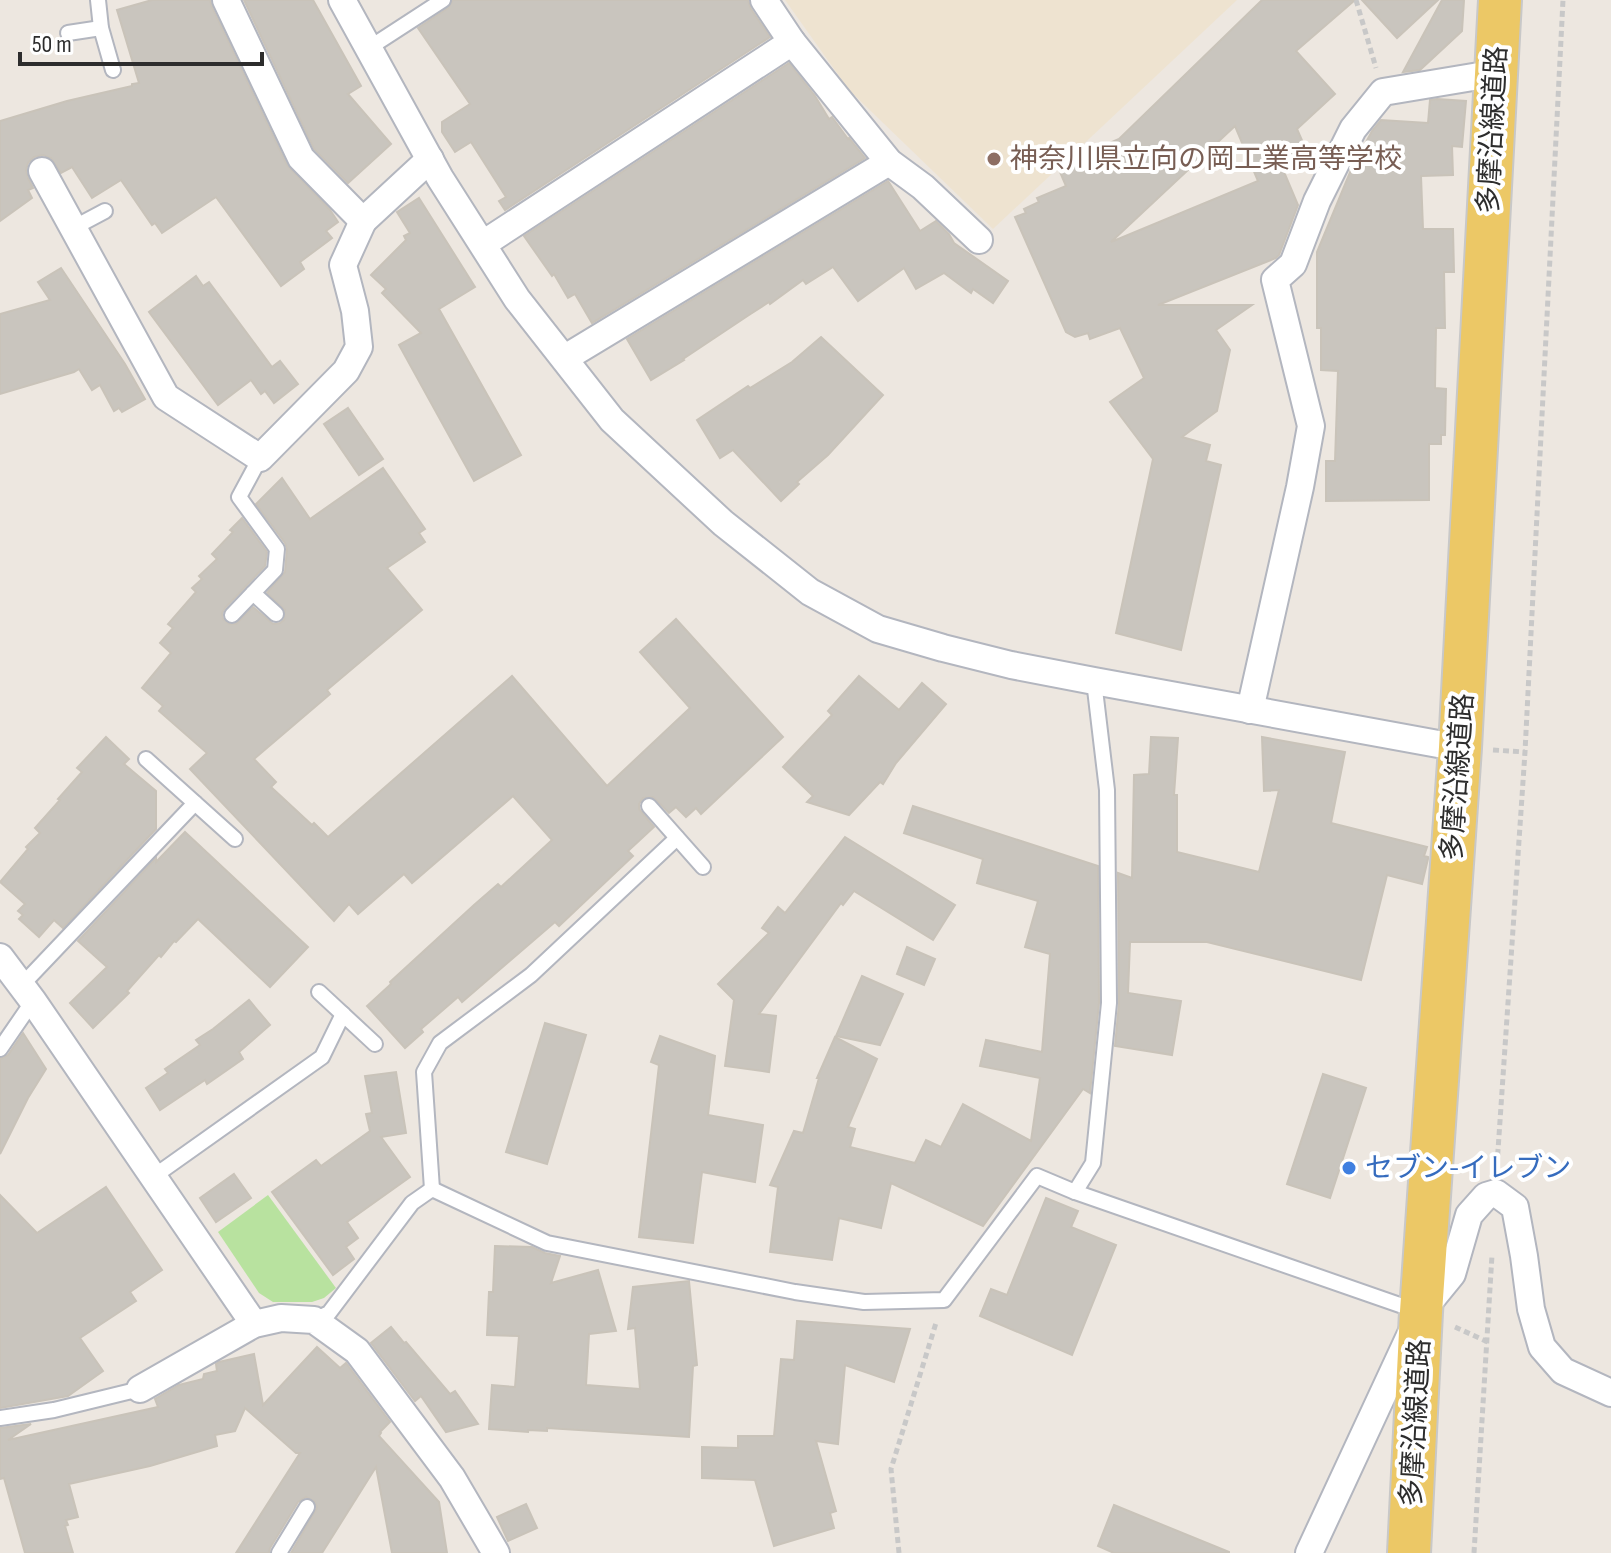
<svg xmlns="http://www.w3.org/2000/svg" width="1611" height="1553" font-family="'Sofia Sans Condensed','Noto Sans JP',sans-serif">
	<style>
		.education { fill: #eee3d0 }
		.green { fill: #b8e29f }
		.building { fill: #c9c5be; stroke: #c9c3b9; stroke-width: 2; fill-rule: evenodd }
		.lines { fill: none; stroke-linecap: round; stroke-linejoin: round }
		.service-casing { stroke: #b3b6bf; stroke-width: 18 }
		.minor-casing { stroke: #b3b6bf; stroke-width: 30 }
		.primary-casing { stroke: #c8c8c8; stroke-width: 46 }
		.path { stroke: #c8c8c8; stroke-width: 5; stroke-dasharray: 6 4; stroke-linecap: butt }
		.service { stroke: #fff; stroke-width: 14 }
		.minor { stroke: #fff; stroke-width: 26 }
		.primary { stroke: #ecc866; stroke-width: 42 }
		.education-dot { fill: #8d6e63; stroke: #fff; stroke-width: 3 }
		.shop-dot { fill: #3f7fe0; stroke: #fff; stroke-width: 3 }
		.labels { text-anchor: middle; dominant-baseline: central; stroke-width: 8; stroke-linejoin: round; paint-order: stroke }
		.street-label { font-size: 28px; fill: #2d2d2d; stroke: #fff }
		.education-label { font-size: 28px; fill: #785e54; stroke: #fff; text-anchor: start }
		.shop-label { font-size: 28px; fill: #366cbe; stroke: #fff; text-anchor: start }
	</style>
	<rect width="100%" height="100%" fill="#ede7e0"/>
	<polygon class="education" points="785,0 1237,0 993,229 849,90"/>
	<polygon class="green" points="268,1195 336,1288 324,1298 312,1302 273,1302 259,1293 218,1232"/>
	<g class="building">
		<polygon points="152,0 210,0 212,7 287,165 330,210 338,222 326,231 332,238 300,262 304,269 281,286 216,197 162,233 155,223 152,225 121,180 92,198 72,167 61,173 51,158 43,155 34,157 28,163 26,170 28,178 33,188 28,190 32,198 0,221 0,121 67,101 132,86 132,84 139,83 117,10"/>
		<polygon points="244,0 313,0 361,86 348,94 391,144 348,183 314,149"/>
		<polygon points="453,0 748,0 751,9 770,37 505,210 499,201 506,197 471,142 455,152 442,132 442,122 470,104 418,28 448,8"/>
		<path d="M 1262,0 L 1355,0 L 1296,51 L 1335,94 L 1297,129 L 1311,161 L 1284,172 L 1298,205 L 1279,255 L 1276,258 L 1158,305 L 1252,305 L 1216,330 L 1230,350 L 1217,411 L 1182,437 L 1210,445 L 1206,461 L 1221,465 L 1181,650 L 1116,633 L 1153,459 L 1110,402 L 1144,378 L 1120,328 L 1090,339 L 1088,333 L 1075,337 L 1066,332 L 1015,217 L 1026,213 L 1024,209 L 1039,202 L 1037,198 L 1066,186 L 1060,172 L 1094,158 L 1091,151 L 1119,139 ZM 1235,126 L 1258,181 L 1111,242 Z"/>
		<polygon points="1362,0 1438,0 1397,38"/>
		<polygon points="1442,0 1464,0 1462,31 1420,70 1403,72"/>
		<polygon points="789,63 815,96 829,119 832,117 848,139 849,138 865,158 592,323 575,294 568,298 554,274 552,276 524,236"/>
		<polygon points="1437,99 1466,101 1462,147 1452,146 1453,175 1421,176 1423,229 1453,229 1454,272 1444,272 1445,328 1436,328 1435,388 1446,389 1445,435 1441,435 1441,444 1429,444 1429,500 1326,501 1326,461 1335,461 1338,371 1321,370 1321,328 1317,328 1317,252 1351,170 1372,131 1381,120 1428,123 1430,100"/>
		<polygon points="888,181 920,231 936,221 949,234 954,243 1008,281 993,303 973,289 971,293 944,273 916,289 904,268 858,301 833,267 806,284 803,280 770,304 769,302 749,315 683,359 684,360 651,380 627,339"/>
		<polygon points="419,198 475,287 439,309 521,455 474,481 399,345 421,333 382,293 386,289 371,275 406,240 404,236 410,233 397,212"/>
		<polygon points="61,268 125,364 145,399 122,412 119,408 114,411 100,385 92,390 79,369 74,372 0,394 0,314 50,300 38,282"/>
		<polygon points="196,276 203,286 209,282 272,367 280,361 298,384 274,403 265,391 261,394 251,380 218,405 149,312"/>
		<polygon points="821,337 883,395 828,455 797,482 799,484 781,501 733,450 720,458 697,420 748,386 750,388 792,362"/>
		<polygon points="348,408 383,459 359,475 324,424"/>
		<polygon points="383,468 425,529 419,533 425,542 387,568 422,610 327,690 330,694 254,759 276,782 271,787 312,825 314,823 328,837 512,676 607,786 690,708 640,652 676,619 783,737 701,814 696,808 686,817 676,807 669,813 653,797 643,798 639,804 639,809 654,827 628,851 633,856 559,926 555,922 462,1002 458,997 421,1029 423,1032 405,1048 367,1006 391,984 390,982 474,905 498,884 501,887 552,840 513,796 412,883 404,874 358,914 349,904 334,921 190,769 207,753 159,711 163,706 142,688 171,653 160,643 173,628 168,624 196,592 192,588 202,579 199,576 217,559 212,554 233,532 230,530 242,518 267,552 265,566 225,608 222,613 223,619 229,624 236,624 253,607 273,624 280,623 284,620 285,610 267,593 285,572 287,549 285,543 256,504 282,478 310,519"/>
		<polygon points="859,676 899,710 922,683 946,704 896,763 883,784 880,782 849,815 807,802 813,796 783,767 832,715 828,711"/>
		<polygon points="106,737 129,759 124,764 156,791 156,829 63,928 54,920 39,937 19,919 23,915 18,911 25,904 0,882 28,849 26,847 40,833 35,828 60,800 58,799 82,772 77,768"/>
		<polygon points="1151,737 1178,738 1174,795 1177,795 1177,852 1259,872 1279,790 1264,791 1262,737 1345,752 1331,823 1427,847 1424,856 1428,857 1428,859 1422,884 1387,875 1361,980 1207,942 1130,942 1128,993 1181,1001 1172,1055 1115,1046 1119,1003 1118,873 1132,878 1134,775 1149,774"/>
		<polygon points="913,806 1098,866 1099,1003 1090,1093 1083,1089 983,1226 891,1183 881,1228 839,1218 832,1260 770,1252 778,1187 770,1185 794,1131 803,1133 819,1078 817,1078 835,1037 877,1059 848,1127 855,1129 850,1147 915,1163 926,1140 941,1147 963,1104 1031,1141 1040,1078 980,1066 986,1040 1042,1052 1050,954 1025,947 1038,901 977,883 983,859 904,833"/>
		<polygon points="185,832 308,947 270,987 198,919 176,942 174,941 161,957 159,955 127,991 129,993 93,1028 70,1003 107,967 78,941 156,858 156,862"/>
		<polygon points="845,837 955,905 933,940 854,891 843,905 841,903 759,1014 776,1016 769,1072 725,1066 734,1000 718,984 769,933 762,928 778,907 785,913"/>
		<polygon points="907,947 935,959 924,985 897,974"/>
		<polygon points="862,976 903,994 880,1045 836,1036"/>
		<polygon points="249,1000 270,1025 239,1052 243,1059 207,1084 205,1080 160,1110 146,1088 168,1073 165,1069 200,1045 196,1040 213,1029"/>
		<polygon points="545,1023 586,1035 547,1164 506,1152"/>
		<polygon points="23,1033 46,1069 28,1098 0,1154 0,1059 8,1055"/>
		<polygon points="660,1036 715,1056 708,1115 763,1125 755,1182 702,1172 693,1243 639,1237 659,1065 651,1062"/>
		<polygon points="396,1072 406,1133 381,1137 410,1177 347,1222 358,1238 346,1247 354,1259 333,1275 272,1192 316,1160 321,1166 370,1131 366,1114 372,1113 365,1076"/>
		<polygon points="1323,1074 1366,1088 1330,1198 1287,1184"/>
		<polygon points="234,1174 251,1198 216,1222 200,1198"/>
		<polygon points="106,1187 162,1270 130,1292 136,1301 80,1338 103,1371 68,1396 0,1408 0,1195 37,1233"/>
		<polygon points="1046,1198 1078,1211 1071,1227 1116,1245 1072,1355 980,1316 991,1289 1007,1295"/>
		<polygon points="495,1246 532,1247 545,1253 560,1256 551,1283 598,1270 616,1331 589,1334 586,1385 640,1389 635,1328 628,1329 633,1287 689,1281 697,1365 693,1366 689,1437 547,1428 547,1431 528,1430 528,1432 489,1429 492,1385 515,1387 519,1336 487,1335 489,1292 493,1292"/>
		<polygon points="797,1321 910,1329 894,1382 845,1365 838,1444 816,1441 836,1511 830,1513 834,1528 774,1546 755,1480 702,1478 702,1447 738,1448 738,1436 774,1436 781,1359 794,1360"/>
		<polygon points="391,1327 404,1343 406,1342 450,1394 455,1391 478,1424 446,1432 421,1396 415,1401 371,1343"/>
		<polygon points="317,1347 340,1368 346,1363 390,1422 380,1432 381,1433 379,1436 439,1502 447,1553 392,1553 376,1467 322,1553 291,1553 317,1508 315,1502 306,1497 298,1502 270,1548 269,1553 236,1553 300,1453 296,1453 245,1408 235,1431 215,1435 217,1446 150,1466 69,1484 78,1517 66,1520 68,1525 65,1526 73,1553 25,1553 4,1478 0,1479 0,1428 31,1424 8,1440 158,1407 155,1399 179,1385 203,1379 204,1374 217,1371 216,1364 219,1362 254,1354 263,1405"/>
		<polygon points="526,1504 537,1528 508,1541 497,1517"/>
		<polygon points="1114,1505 1229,1552 1229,1553 1114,1553 1098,1546"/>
	</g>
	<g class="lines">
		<defs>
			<g id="service">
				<polyline points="98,0 101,28 113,70"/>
				<polyline points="68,33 101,28"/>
				<polyline points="369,48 443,0"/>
				<polyline points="73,228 105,211"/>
				<polyline points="253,593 276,614"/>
				<polyline points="232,615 275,570 277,549 239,497 260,458"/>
				<polyline points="146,759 235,839"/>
				<polyline points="649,806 703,867"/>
				<polyline points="21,986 195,803"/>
				<polyline points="319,992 375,1044"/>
				<polyline points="0,1049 33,1001"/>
				<polyline points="153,1177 322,1057 343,1014"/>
				<polyline points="432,1189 424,1072 440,1043 531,975 677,838"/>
				<polyline points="1075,1192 1093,1163 1109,1003 1107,790 1094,681"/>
				<polyline points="314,1320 329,1313 412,1203 432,1189 547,1243 795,1292 864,1302 944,1300 1037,1176 1075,1192 1417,1311"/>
				<polyline points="0,1418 54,1410 140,1389"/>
				<polyline points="279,1553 307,1507"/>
			</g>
			<g id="minor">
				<polyline points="226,0 301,158 363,221 430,159"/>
				<polyline points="342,0 440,178 517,299 612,420 723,523 810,592 878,629 943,648 1011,665 1094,681 1460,748"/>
				<polyline points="764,0 792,42 889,162 923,187 979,240"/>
				<polyline points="42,171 166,397 260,458 346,371 359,347 355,311 343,265 363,221"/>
				<polyline points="483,244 792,42"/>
				<polyline points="565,358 889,162"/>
				<polyline points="1250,710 1300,487 1311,426 1275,280 1293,264 1317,201 1353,129 1383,92 1497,73"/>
				<polyline points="0,957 33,1001 254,1324"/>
				<polyline points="140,1389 254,1324 281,1318 314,1320 357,1351 452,1478 496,1553"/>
				<polyline points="1309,1553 1421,1312 1452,1274 1469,1215 1486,1196 1496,1193 1515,1207 1524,1256 1531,1309 1542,1347 1563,1371 1611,1393"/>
			</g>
			<polyline id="primary" points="1409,1553 1421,1312 1460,748 1500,0"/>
		</defs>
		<use href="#service" class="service-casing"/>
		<use href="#minor" class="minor-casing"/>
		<use href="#primary" class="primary-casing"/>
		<g class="path">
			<polyline points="1356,0 1376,68"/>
			<polyline points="1493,750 1525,752"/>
			<polyline points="1497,1165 1525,752 1563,0"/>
			<polyline points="1455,1327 1488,1342"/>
			<polyline points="899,1553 891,1469 936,1323"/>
			<polyline points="1474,1553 1492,1255"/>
		</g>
		<use href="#service" class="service"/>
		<use href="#minor" class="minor"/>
		<use href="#primary" class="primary"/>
	</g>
	<circle class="education-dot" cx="994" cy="159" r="8"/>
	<circle class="shop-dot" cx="1349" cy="1168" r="8"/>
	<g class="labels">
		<g class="street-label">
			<text transform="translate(1493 130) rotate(-87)">多摩沿線道路</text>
			<text transform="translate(1458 777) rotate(-86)">多摩沿線道路</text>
			<text transform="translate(1416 1423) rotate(-87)">多摩沿線道路</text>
		</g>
		<g class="education-label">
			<text x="1010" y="159">神奈川県立向の岡工業高等学校</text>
		</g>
		<g class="shop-label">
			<text x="1365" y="1168">セブン-イレブン</text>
		</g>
	</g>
	<path d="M20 52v12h242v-12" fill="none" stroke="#2d2d2d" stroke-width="4"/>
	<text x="32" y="52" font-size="24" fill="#2d2d2d" stroke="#ffffff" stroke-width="6" paint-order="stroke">50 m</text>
</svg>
